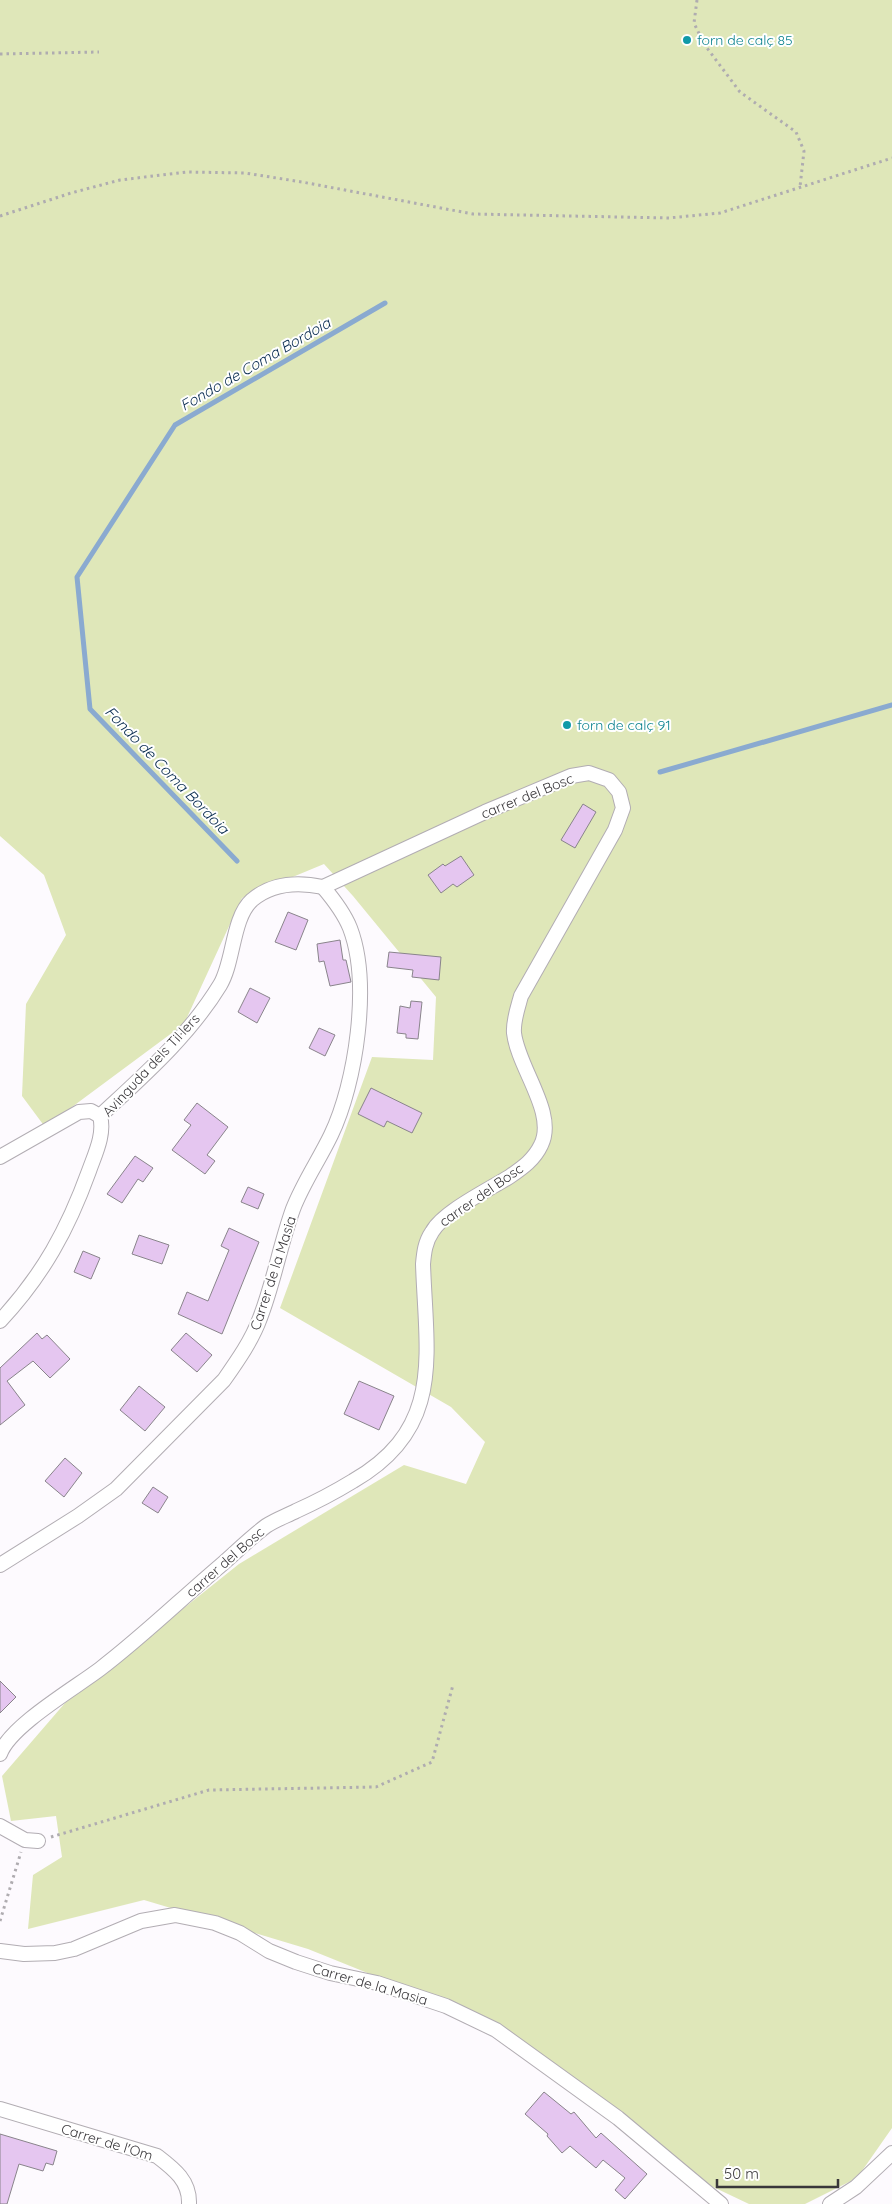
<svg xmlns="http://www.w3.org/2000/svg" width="892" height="2204" font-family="Quicksand,sans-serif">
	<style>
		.green { fill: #dfe7b9 }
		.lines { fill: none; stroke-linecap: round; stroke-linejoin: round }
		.stream { stroke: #8aaad0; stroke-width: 5 }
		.building { fill: #e5c6f0; stroke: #89848b }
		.street-casing { stroke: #b2adb3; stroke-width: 16 }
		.path { stroke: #afacb0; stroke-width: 3; stroke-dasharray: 2.5 4; stroke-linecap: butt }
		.street { stroke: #fff; stroke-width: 14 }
		.culture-dot { fill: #0f9aa8; stroke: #fff; stroke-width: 2 }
		.labels { text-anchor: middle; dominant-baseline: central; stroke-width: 4; stroke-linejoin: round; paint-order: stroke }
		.culture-label { font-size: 14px; fill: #0d838f; stroke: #fff; text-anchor: start }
		.street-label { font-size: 14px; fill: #39373a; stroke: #fff }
		.water-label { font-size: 15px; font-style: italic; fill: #082b4f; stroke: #fff }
	</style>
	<rect width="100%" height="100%" fill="#fdfafe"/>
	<polygon class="green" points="0,0 892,0 892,2128 857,2178 805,2204 749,2204 709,2185 499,2026 308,1949 144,1900 28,1929 33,1875 62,1857 56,1816 11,1821 2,1776 65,1703 239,1564 404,1465 466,1484 485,1442 451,1407 280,1308 372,1057 433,1060 436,997 353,896 324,864 242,898 184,1024 45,1127 22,1096 26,1004 66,935 44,875 0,836"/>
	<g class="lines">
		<g class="stream">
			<polyline points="660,772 892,705"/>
			<polyline points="237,861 90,709 77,577 175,425 385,303"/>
		</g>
	</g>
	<g class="building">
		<polygon points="583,804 596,812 575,848 561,840"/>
		<polygon points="461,856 474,875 457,887 453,884 441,893 428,875 443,864 445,866"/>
		<polygon points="288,912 308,920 296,950 275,942"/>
		<polygon points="340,940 343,960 346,960 351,982 330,986 324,961 319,962 317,944"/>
		<polygon points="389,952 441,957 439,980 412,977 413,970 387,967"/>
		<polygon points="250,988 270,998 257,1023 238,1012"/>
		<polygon points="411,1001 422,1002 418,1039 406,1038 406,1034 397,1033 400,1006 410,1008"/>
		<polygon points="319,1028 335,1035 325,1056 309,1048"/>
		<polygon points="371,1088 422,1113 412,1133 387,1121 384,1127 358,1114"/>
		<polygon points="197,1103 228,1127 207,1155 215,1161 205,1174 172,1150 191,1125 184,1120"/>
		<polygon points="135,1156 153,1168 143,1182 138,1179 122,1203 107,1194"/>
		<polygon points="248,1187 264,1194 258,1209 241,1202"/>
		<polygon points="229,1228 259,1242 222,1334 178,1314 187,1292 208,1301 229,1250 221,1246"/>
		<polygon points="139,1235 169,1245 162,1264 132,1254"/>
		<polygon points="83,1251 100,1258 91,1279 74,1272"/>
		<polygon points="37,1333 42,1339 47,1335 70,1359 50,1378 33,1361 7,1381 25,1405 0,1425 0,1368"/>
		<polygon points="186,1333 212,1355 197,1372 171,1350"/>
		<polygon points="359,1381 394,1396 379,1430 344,1414"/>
		<polygon points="139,1386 165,1407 145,1431 120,1410"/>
		<polygon points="65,1458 82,1473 64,1497 45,1481"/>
		<polygon points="153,1487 168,1497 158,1513 142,1503"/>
		<polygon points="0,1681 16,1697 0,1713"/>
		<polygon points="544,2092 571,2114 574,2112 596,2138 601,2133 647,2174 625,2199 615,2190 625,2178 603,2160 596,2168 570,2146 562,2153 547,2136 548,2134 525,2114"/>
		<polygon points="0,2134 57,2151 53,2165 46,2163 43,2171 19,2164 7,2204 0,2204"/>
	</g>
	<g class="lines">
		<defs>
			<g id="street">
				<polyline points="0,1157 79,1112 91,1111 100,1116"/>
				<path d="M 0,1321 C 43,1275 68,1229 89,1171 C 95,1154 105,1134 100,1116 C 143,1076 189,1036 220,985 C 234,962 232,918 252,900 C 272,883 299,882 323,887"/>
				<path d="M 0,1565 L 78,1516 L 116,1489 L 224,1380 C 238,1360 252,1340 260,1318 C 274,1282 280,1245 293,1209 C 303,1183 319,1160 331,1135 C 356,1083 371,983 350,928 C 344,913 334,900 323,887"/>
				<path d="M 0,1754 C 10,1726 75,1688 100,1669 C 142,1637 180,1600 220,1566 C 235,1553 250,1538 266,1526 C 275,1520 286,1516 296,1511 C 316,1502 335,1492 353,1481 C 445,1428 426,1355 423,1264 C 424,1253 425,1242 432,1232 C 443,1212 488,1190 509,1177 C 522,1168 534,1160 541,1145 C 557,1113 518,1068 514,1033 C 513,1021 518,1007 521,996 L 615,830 L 623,808 L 619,792 L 609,780 L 589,773 L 571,776 L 485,812 L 323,887"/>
				<polyline points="0,1826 25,1840 38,1841"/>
				<polyline points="0,1951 24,1954 55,1953 74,1949 141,1921 175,1915 215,1923 240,1933 269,1951 296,1962 330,1973 377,1983 446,2006 496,2030 618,2118 721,2204"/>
				<path d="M 0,2109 L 157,2156 C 174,2169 190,2181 189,2204"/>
				<polyline points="830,2204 856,2187 892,2153"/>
			</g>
		</defs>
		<use href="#street" class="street-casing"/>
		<g class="path">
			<polyline points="697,0 694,23 704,44 740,92 796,132 804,151 800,187"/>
			<polyline points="0,54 99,52"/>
			<polyline points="0,216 71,193 120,180 187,172 245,173 302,182 473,214 669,218 720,213 892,158"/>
			<polyline points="51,1837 209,1790 376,1787 432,1762 453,1685"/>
			<polyline points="0,1921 21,1852"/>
		</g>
		<use href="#street" class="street"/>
	</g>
	<g class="culture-dot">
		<circle cx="687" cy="40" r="5"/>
		<circle cx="567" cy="725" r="5"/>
	</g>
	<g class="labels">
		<g class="culture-label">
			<text x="697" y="40">forn de calç 85</text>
			<text x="577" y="725">forn de calç 91</text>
		</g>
		<g class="street-label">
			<text transform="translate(527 796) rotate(-22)">carrer del Bosc</text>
			<text transform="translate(151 1065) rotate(-47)">Avinguda dels Til·lers</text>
			<text transform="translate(481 1195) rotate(-35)">carrer del Bosc</text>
			<text transform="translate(273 1273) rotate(-72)">Carrer de la Masia</text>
			<text transform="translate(225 1562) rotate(-41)">carrer del Bosc</text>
			<text transform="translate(370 1984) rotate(16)">Carrer de la Masia</text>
			<text transform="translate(107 2142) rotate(17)">Carrer de l'Om</text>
		</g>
		<g class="water-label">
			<text transform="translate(255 364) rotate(-30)">Fondo de Coma Bordoia</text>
			<text transform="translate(167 770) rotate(46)">Fondo de Coma Bordoia</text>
		</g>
	</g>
	<path d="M717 2179v8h121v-8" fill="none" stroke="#39373a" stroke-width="2.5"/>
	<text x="724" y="2179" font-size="15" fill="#39373a" stroke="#ffffff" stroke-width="4" paint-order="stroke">50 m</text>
</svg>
